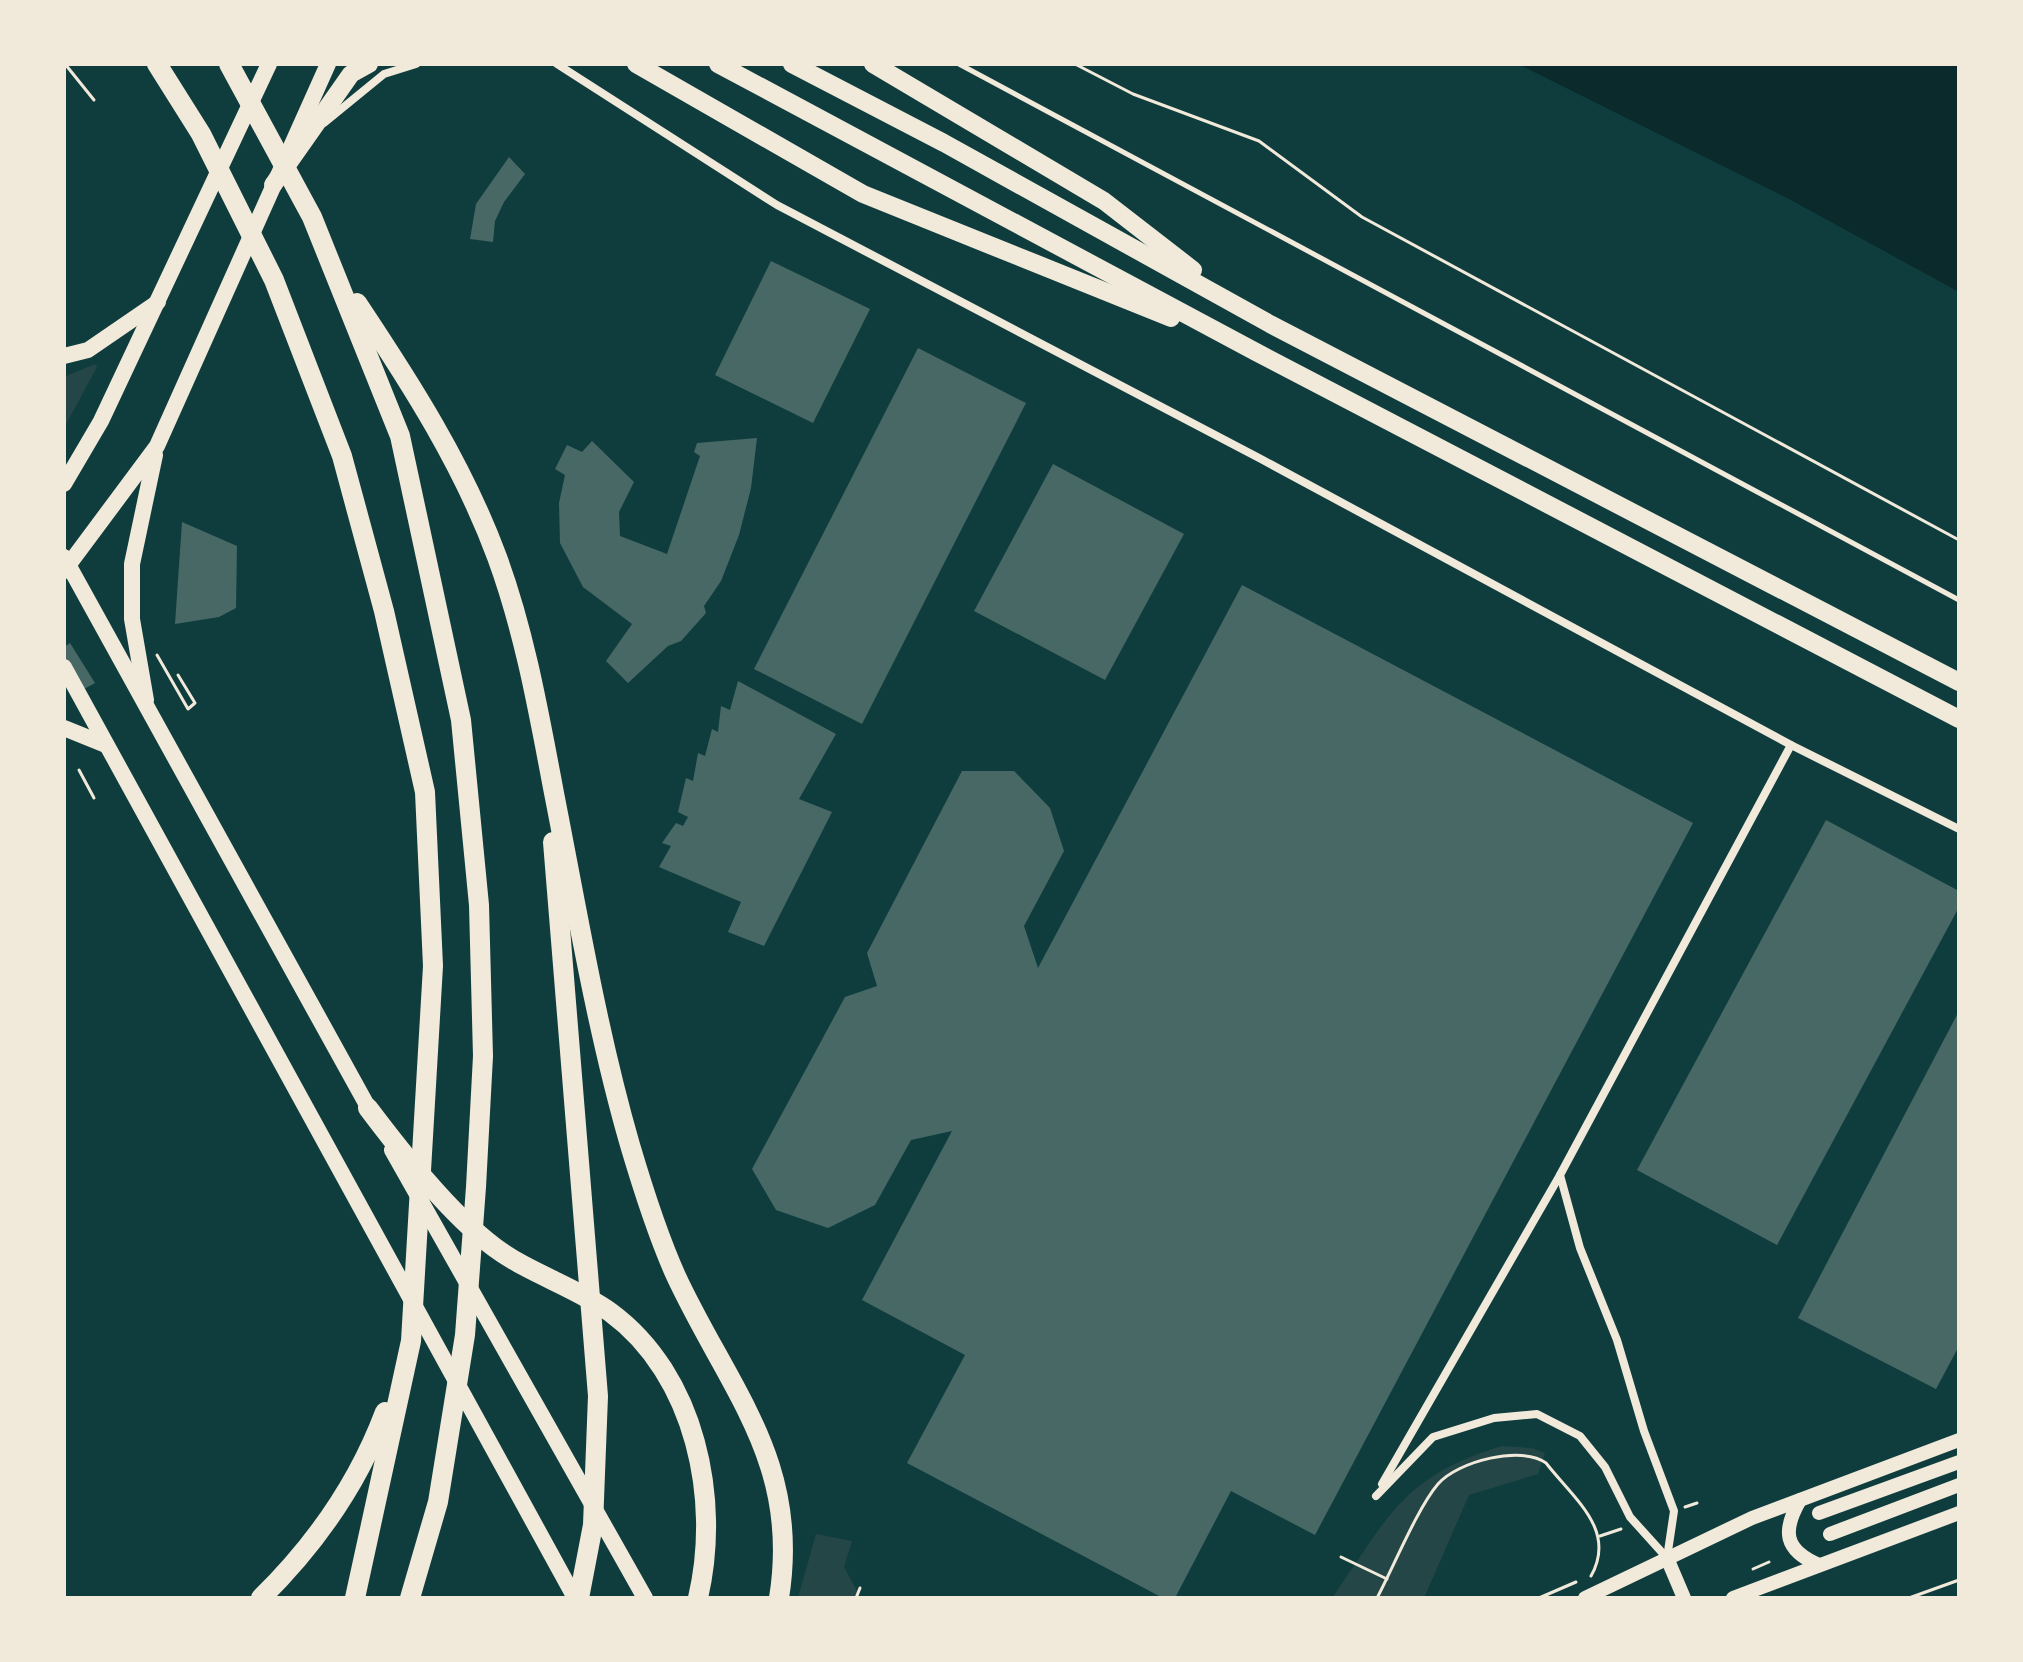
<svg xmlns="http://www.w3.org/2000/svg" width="2023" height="1662" font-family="Roboto,sans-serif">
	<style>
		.green { fill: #244646 }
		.water { fill: #0a2a2b }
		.building { fill: #486865 }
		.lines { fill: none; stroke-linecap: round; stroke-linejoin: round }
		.path { stroke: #f1e9da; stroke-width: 3 }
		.service { stroke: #f1e9da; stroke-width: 5 }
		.minor { stroke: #f1e9da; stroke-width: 8 }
		.tertiary { stroke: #f1e9da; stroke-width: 14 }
		.secondary { stroke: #f1e9da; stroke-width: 14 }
		.primary { stroke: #f1e9da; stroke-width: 16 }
		.trunk { stroke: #f1e9da; stroke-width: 18 }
		.motorway { stroke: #f1e9da; stroke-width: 20 }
	</style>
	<rect width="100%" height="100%" fill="#0f3d3e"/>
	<g class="green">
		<polygon points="95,364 97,367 64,428 64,377"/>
		<path d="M 1502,1446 L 1532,1448 L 1545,1453 L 1538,1474 L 1469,1495 L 1424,1598 L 1332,1598 C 1388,1518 1402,1476 1502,1446 Z"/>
		<polygon points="816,1534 852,1541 844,1567 861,1598 798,1598"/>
	</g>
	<polygon class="water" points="1518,64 1959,64 1959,292 1789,199"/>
	<g class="building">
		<polygon points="509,157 525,174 504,202 495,221 493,242 470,239 476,204"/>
		<polygon points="771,261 870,309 813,423 715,375"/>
		<polygon points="918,348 1026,403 862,724 754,669"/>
		<polygon points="757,438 751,488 739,535 721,581 704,606 706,613 681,641 668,646 628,683 606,661 632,624 583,587 560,543 559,503 565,475 555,469 567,445 582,452 592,441 634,482 619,512 620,536 667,554 700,456 694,452 697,443"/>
		<polygon points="1053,464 1184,534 1105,680 974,611"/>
		<polygon points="182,522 237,546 236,608 219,617 175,624"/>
		<polygon points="1242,585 1693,823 1315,1535 1231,1491 1175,1598 1163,1598 907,1463 965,1355 862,1300 952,1131 911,1140 875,1205 828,1228 776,1210 752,1169 845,997 877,986 867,953 962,771 1014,771 1050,808 1064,851 1024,926 1038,968"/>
		<polygon points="70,643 95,683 75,694 64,674 64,647"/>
		<polygon points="738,681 836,734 799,799 832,812 764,946 728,932 741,902 659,867 671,846 662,843 676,823 683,826 688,817 678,812 686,778 693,781 698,753 705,756 712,729 718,732 721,706 730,710"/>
		<polygon points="1826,820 1959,891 1959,907 1777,1245 1637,1170"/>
		<polygon points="1959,1011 1959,1346 1936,1389 1798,1318"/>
	</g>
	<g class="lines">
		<g class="path">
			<polyline points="65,64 94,100"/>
			<polyline points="1075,64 1133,94 1259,141 1362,217 1959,540"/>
			<polyline points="157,655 188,709 195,703 178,675"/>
			<polyline points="79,770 94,798"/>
			<polyline points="1685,1507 1697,1503"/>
			<polyline points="1600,1536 1621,1529"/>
			<polyline points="1341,1557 1387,1579"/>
			<polyline points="1753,1569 1769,1562"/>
			<polyline points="856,1598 860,1588"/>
			<path d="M 1377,1598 C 1393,1568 1418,1507 1438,1484 C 1458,1461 1522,1445 1546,1463 C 1574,1499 1617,1530 1591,1576"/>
			<polyline points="1539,1598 1576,1582"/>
			<polyline points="1909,1598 1959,1580"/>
		</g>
		<polyline class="service" points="959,64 1959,600"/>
		<g class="minor">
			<polyline points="557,64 777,205 1261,459 1791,745 1959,829"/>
			<polyline points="324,123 384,74 416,64"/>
			<polyline points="1382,1484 1560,1175"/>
			<polyline points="1376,1496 1433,1437 1494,1418 1537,1414 1580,1436 1605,1467 1630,1517 1667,1558"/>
			<polyline points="1667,1558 1674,1511 1644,1431 1617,1340 1580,1248 1560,1175 1791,745"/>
		</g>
		<polyline class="tertiary" points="1667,1558 1684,1598"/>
		<g class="secondary">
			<path d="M 1800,1500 C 1782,1531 1784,1550 1819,1565"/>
			<polyline points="1819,1513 1959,1462"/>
			<polyline points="1830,1534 1959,1485"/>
			<polyline points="1585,1598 1752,1518 1959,1440"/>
			<polyline points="1733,1598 1959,1513"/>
		</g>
		<g class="primary">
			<polyline points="64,356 88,350 158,302"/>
			<polyline points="64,484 101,421 269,64"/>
			<polyline points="64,557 373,1116"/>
			<polyline points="64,571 157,446 328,64"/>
			<polyline points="64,667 575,1598"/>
			<polyline points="146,700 132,619 132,564 155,455"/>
			<polyline points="64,728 106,745"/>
			<polyline points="392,1150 645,1598"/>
		</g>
		<g class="trunk">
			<polyline points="636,64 863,194 1171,318"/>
			<polyline points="718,64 1256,352 1959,719"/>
			<polyline points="792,64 944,143 1270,324 1959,682"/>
			<polyline points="873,64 1104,201 1193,270"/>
			<polyline points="273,185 351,74 369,64"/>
		</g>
		<g class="motorway">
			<polyline points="157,64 201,134 274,280 342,456 384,611 425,792 433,966 411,1341 355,1598"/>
			<polyline points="229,64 312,217 400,436 461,720 479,905 483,1056 476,1187 465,1335 438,1502 410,1598"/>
			<path d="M 357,303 C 411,384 463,465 497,557 C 525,633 539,714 554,793 C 577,910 597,1031 630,1145 C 643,1189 657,1234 676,1276 C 729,1390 801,1462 779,1598"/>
			<polyline points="553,842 598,1396 593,1525 579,1598"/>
			<path d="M 368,1108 C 402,1153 449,1213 494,1247 C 530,1274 574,1286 610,1312 C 696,1375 721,1500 698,1598"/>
			<path d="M 261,1598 C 316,1544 358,1484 385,1412"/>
		</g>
	</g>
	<rect width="2023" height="1662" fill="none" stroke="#f1e9da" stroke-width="132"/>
</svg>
